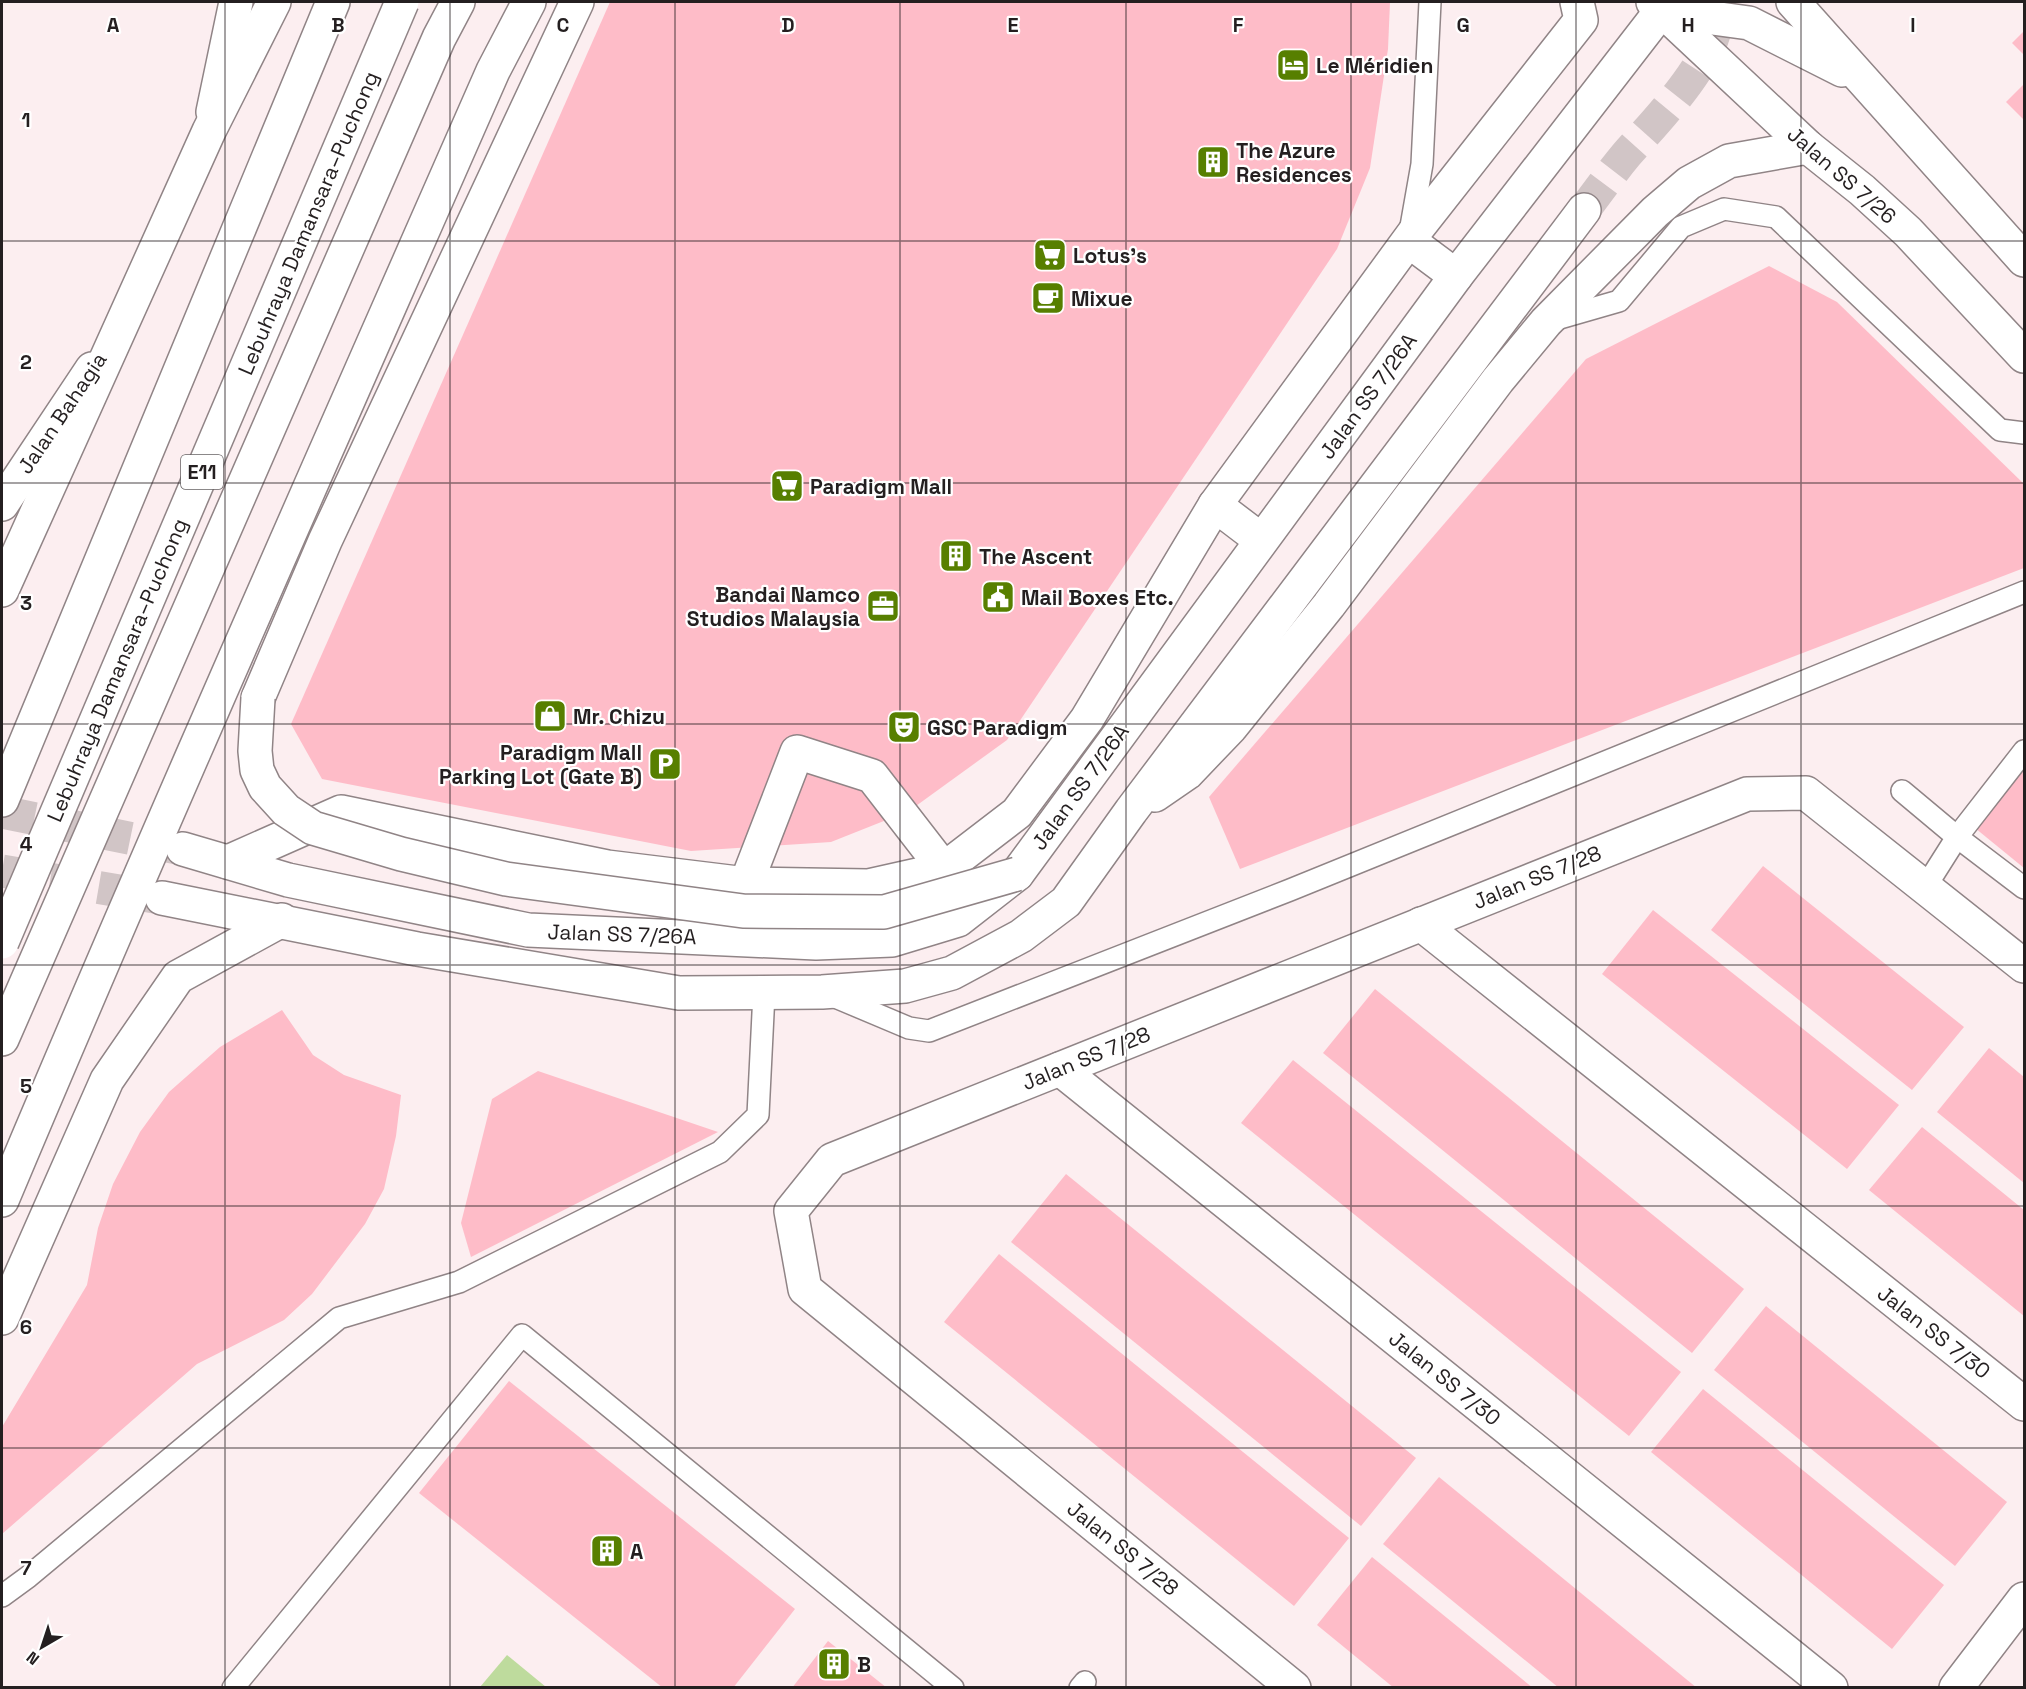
<svg xmlns="http://www.w3.org/2000/svg" width="2026" height="1689" font-family="'Space Grotesk',sans-serif">
	<style>
		.green { fill: #bedb9d }
		.building { fill: #febcc8 }
		.lines { fill: none; stroke-linecap: round; stroke-linejoin: round }
		.tertiary-tunnel { stroke: #d1c5c6; stroke-width: 33; stroke-dasharray: 33 16; stroke-linecap: butt }
		.service-casing { stroke: #908486; stroke-width: 24 }
		.minor-casing { stroke: #908486; stroke-width: 36 }
		.tertiary-casing { stroke: #908486; stroke-width: 36 }
		.secondary-casing { stroke: #908486; stroke-width: 36 }
		.motorway-casing { stroke: #908486; stroke-width: 36 }
		.service { stroke: #fff; stroke-width: 21 }
		.minor { stroke: #fff; stroke-width: 33 }
		.tertiary { stroke: #fff; stroke-width: 33 }
		.secondary { stroke: #fff; stroke-width: 33 }
		.motorway { stroke: #fff; stroke-width: 33 }
		.tertiary-bridge-casing { stroke: #908486; stroke-width: 36; stroke-linecap: butt }
		.motorway-bridge-casing { stroke: #908486; stroke-width: 36; stroke-linecap: butt }
		.tertiary-bridge { stroke: #fff; stroke-width: 33 }
		.motorway-bridge { stroke: #fff; stroke-width: 33 }
		.grid { fill: none; stroke: #241f20; stroke-width: 1.5; stroke-opacity: 0.55 }
		.labels { text-anchor: middle; dominant-baseline: central; stroke-width: 4.5; stroke-linejoin: round; paint-order: stroke }
		.shield { fill: #fff; stroke: #666263; stroke-width: 1.5 }
		.shield-label { font-size: 20px; font-weight: bold; fill: #241f20 }
		.poi-label { font-size: 21px; font-weight: bold; fill: #241f20; stroke: #fff; text-anchor: start }
		.street-label { font-size: 21px; fill: #241f20; stroke: #fff }
		.grid-label { font-size: 20px; text-anchor: middle; font-weight: bold; fill: #241f20; stroke: #fff; stroke-width: 4.5; stroke-linejoin: round; paint-order: stroke }
	</style>
	<rect width="100%" height="100%" fill="#fceef0"/>
	<polygon class="green" points="507,1655 546,1687 480,1687"/>
	<g class="building">
		<polygon points="610,2 1390,2 1388,49 1370,168 1337,249 1007,740 909,811 831,842 691,851 322,779 291,724"/>
		<polygon points="2024,31 2024,55 2012,43"/>
		<polygon points="2024,84 2024,120 2006,102"/>
		<polygon points="1769,266 1837,302 2024,484 2024,568 1240,869 1209,797 1586,359"/>
		<polygon points="2024,767 2024,868 1975,828"/>
		<polygon points="1763,866 1964,1027 1912,1090 1711,930"/>
		<polygon points="1653,910 1899,1105 1847,1169 1602,974"/>
		<polygon points="1375,989 1744,1289 1692,1353 1323,1053"/>
		<polygon points="282,1010 313,1055 344,1075 401,1095 396,1136 384,1189 365,1224 312,1294 284,1320 197,1364 2,1534 2,1427 87,1285 98,1228 113,1184 140,1132 169,1092 220,1047"/>
		<polygon points="1989,1048 2024,1077 2024,1183 1937,1112"/>
		<polygon points="1293,1060 1681,1372 1629,1436 1241,1123"/>
		<polygon points="538,1071 718,1132 471,1257 461,1223 492,1099"/>
		<polygon points="1922,1127 2024,1210 2024,1316 1869,1190"/>
		<polygon points="1066,1174 1416,1458 1361,1526 1011,1242"/>
		<polygon points="999,1254 1349,1538 1294,1606 944,1322"/>
		<polygon points="1766,1306 2007,1502 1955,1566 1714,1370"/>
		<polygon points="509,1381 795,1609 733,1688 663,1688 419,1493"/>
		<polygon points="1703,1389 1944,1585 1892,1649 1651,1452"/>
		<polygon points="1439,1477 1697,1688 1559,1688 1383,1544"/>
		<polygon points="1372,1557 1533,1688 1394,1688 1317,1625"/>
		<polygon points="828,1641 887,1688 792,1688"/>
	</g>
	<g class="lines">
		<g class="tertiary-tunnel">
			<path d="M 1584,210 C 1598,192 1611,173 1626,155 C 1653,124 1732,45 1715,2"/>
			<polyline points="2,812 182,849"/>
			<polyline points="2,871 160,898"/>
		</g>
		<defs>
			<g id="service">
				<polyline points="1410,232 1422,164 1430,2"/>
				<polyline points="1553,320 1619,301 1681,227 1724,209 1776,217 2000,430 2024,433"/>
				<polyline points="2024,751 1957,837 2024,888"/>
				<polyline points="1902,791 1957,837 1926,886"/>
				<polyline points="833,996 909,1028 929,1031 1290,890 2024,592"/>
				<polyline points="2,1596 28,1577 339,1318 459,1282 720,1152 758,1115 764,993"/>
				<polyline points="233,1688 522,1335 953,1688"/>
				<polyline points="1080,1688 1085,1682"/>
			</g>
			<g id="minor">
				<polyline points="213,112 236,2"/>
				<polyline points="1409,241 1456,276"/>
				<polyline points="1215,505 1261,540"/>
				<polyline points="258,698 325,541 577,2"/>
				<polyline points="228,862 341,812 607,867 746,884 868,886 944,869 1017,813 1087,719 1215,505 1419,226 1581,20 1577,2"/>
				<polyline points="746,884 797,752 872,776 944,869"/>
				<polyline points="1421,924 2024,1404"/>
				<polyline points="1060,1069 1831,1688"/>
				<path d="M 2,1200 C 161,822 328,447 493,71 L 529,2"/>
				<polyline points="2,1318 107,1080 178,977 282,920"/>
				<polyline points="1294,1688 805,1289 791,1211 832,1160 1747,794 1806,793 2024,966"/>
				<polyline points="1956,1688 2024,1599"/>
			</g>
			<g id="tertiary">
				<polyline points="1653,2 1808,147 1862,190 1908,232 2024,356"/>
				<polyline points="1793,2 2024,260"/>
				<polyline points="1661,11 1749,23 1842,70"/>
				<polyline points="1155,795 1187,773 1231,727 1329,605 1498,380 1546,322 1655,212 1689,183 1729,161 1808,147"/>
				<polyline points="183,849 288,880 528,930 816,943 892,940 958,920 1017,874 1456,276 1661,11 1660,2"/>
				<polyline points="162,898 417,949 679,993 822,992 905,986 952,973 1021,936 1066,902 1131,811 1584,210"/>
			</g>
			<polyline id="secondary" points="2,504 92,369"/>
			<g id="motorway">
				<polyline points="2,590 209,131 274,2"/>
				<polyline points="2,800 333,2"/>
				<polyline points="2,1039 439,38 458,2"/>
			</g>
		</defs>
		<use href="#service" class="service-casing"/>
		<use href="#minor" class="minor-casing"/>
		<use href="#tertiary" class="tertiary-casing"/>
		<use href="#secondary" class="secondary-casing"/>
		<use href="#motorway" class="motorway-casing"/>
		<use href="#service" class="service"/>
		<use href="#minor" class="minor"/>
		<use href="#tertiary" class="tertiary"/>
		<use href="#secondary" class="secondary"/>
		<use href="#motorway" class="motorway"/>
		<defs>
			<polyline id="tertiary-bridge" points="258,698 255,751 257,770 265,787 286,810 313,828 401,854 506,879 743,911 884,912 1017,874"/>
			<polyline id="motorway-bridge" points="2,942 402,2"/>
		</defs>
		<use href="#tertiary-bridge" class="tertiary-bridge-casing"/>
		<use href="#motorway-bridge" class="motorway-bridge-casing"/>
		<use href="#tertiary-bridge" class="tertiary-bridge"/>
		<use href="#motorway-bridge" class="motorway-bridge"/>
	</g>
	<path class="grid" d="M 225,2 L 225,1688M 450,2 L 450,1688M 675,2 L 675,1688M 900,2 L 900,1688M 1126,2 L 1126,1688M 1351,2 L 1351,1688M 1576,2 L 1576,1688M 1801,2 L 1801,1688M 2,241 L 2024,241M 2,483 L 2024,483M 2,724 L 2024,724M 2,965 L 2024,965M 2,1206 L 2024,1206M 2,1448 L 2024,1448"/>
	<defs>
		<symbol id="hotel-square" viewBox="-11 -11 22 22"><rect x="-9" y="-9" width="18" height="18" rx="4" fill="#577f00" stroke="#fff"/><path d="M-6-4.5h1.5V1H6V5H4.5V3h-9V5H-6ZM-4 0a1.8 1.8 0 1 1 3.6 0ZM.5 0V-2.5h3Q6-2.5 6 0Z" fill="#fff"/></symbol>
		<symbol id="building-square" viewBox="-11 -11 22 22"><rect x="-9" y="-9" width="18" height="18" rx="4" fill="#577f00" stroke="#fff"/><path d="M-4-6H4V6H1V3H-1V6H-4ZM-2.5-4.3h1.7v1.8h-1.7ZM.8-4.3h1.7v1.8H.8ZM-2.5-1h1.7V.8h-1.7ZM.8-1h1.7V.8H.8Z" fill="#fff"/></symbol>
		<symbol id="supermarket-square" viewBox="-11 -11 22 22"><rect x="-9" y="-9" width="18" height="18" rx="4" fill="#577f00" stroke="#fff"/><path d="M-6-5.5h2.5l.6 2H6L4.5 2H-2.5L-4.4-4H-6ZM-1.5 3.2a1.3 1.3 0 1 0 .1 0ZM3 3.2a1.3 1.3 0 1 0 .1 0Z" fill="#fff"/></symbol>
		<symbol id="cafe-square" viewBox="-11 -11 22 22"><rect x="-9" y="-9" width="18" height="18" rx="4" fill="#577f00" stroke="#fff"/><path d="M-5.5-4.5H6V0H3Q3 3.5 0 3.5H-2.5Q-5.5 3.5-5.5 0ZM3-3.2v2h1.7v-2ZM-6 4.5H4V6H-6Z" fill="#fff"/></symbol>
		<symbol id="civic-square" viewBox="-11 -11 22 22"><rect x="-9" y="-9" width="18" height="18" rx="4" fill="#577f00" stroke="#fff"/><path d="M-.6-6.5H3V-4.5H.6V-3L4-1V1h2V6H-6V1h2V-1L-.6-3ZM-1.2 2.5V6h2.4V2.5Z" fill="#fff"/></symbol>
		<symbol id="office-square" viewBox="-11 -11 22 22"><rect x="-9" y="-9" width="18" height="18" rx="4" fill="#577f00" stroke="#fff"/><path d="M-6-3h4V-5.5h4V-3h4V5H-6ZM-1-4.5V-3h2v-1.5ZM-6 0V1H6V0Z" fill="#fff"/></symbol>
		<symbol id="shop-square" viewBox="-11 -11 22 22"><rect x="-9" y="-9" width="18" height="18" rx="4" fill="#577f00" stroke="#fff"/><path d="M-5-2.5h2.3a2.7 3.5 0 0 1 5.4 0H5L5.5 6h-11ZM-1.5-2.5h3a1.5 2.3 0 0 0-3 0Z" fill="#fff"/></symbol>
		<symbol id="theatre-square" viewBox="-11 -11 22 22"><rect x="-9" y="-9" width="18" height="18" rx="4" fill="#577f00" stroke="#fff"/><path d="M-5-5.5Q0-4 5-5.5V0Q5 5 0 6Q-5 5-5 0ZM-3.3-2.5H-1v1.5H-3.3ZM1-2.5H3.3v1.5H1ZM-2.8 1Q0 5.5 2.8 1Z" fill="#fff"/></symbol>
		<symbol id="parking-square" viewBox="-11 -11 22 22"><rect x="-9" y="-9" width="18" height="18" rx="4" fill="#577f00" stroke="#fff"/><path d="M-3.5-5.5H1a3.5 3.5 0 0 1 0 7H-1V5.5H-3.5ZM-1-3.4V-.6H.8a1.4 1.4 0 0 0 0-2.8Z" fill="#fff"/></symbol>
	</defs>
	<g fill-rule="evenodd">
		<use href="#hotel-square" x="1274" y="46" width="38" height="38"/>
		<use href="#building-square" x="1194" y="143" width="38" height="38"/>
		<use href="#supermarket-square" x="1031" y="236" width="38" height="38"/>
		<use href="#cafe-square" x="1029" y="279" width="38" height="38"/>
		<use href="#supermarket-square" x="768" y="467" width="38" height="38"/>
		<use href="#building-square" x="937" y="537" width="38" height="38"/>
		<use href="#civic-square" x="979" y="578" width="38" height="38"/>
		<use href="#office-square" x="864" y="587" width="38" height="38"/>
		<use href="#shop-square" x="531" y="697" width="38" height="38"/>
		<use href="#theatre-square" x="885" y="708" width="38" height="38"/>
		<use href="#parking-square" x="646" y="745" width="38" height="38"/>
		<use href="#building-square" x="588" y="1532" width="38" height="38"/>
		<use href="#building-square" x="815" y="1645" width="38" height="38"/>
	</g>
	<g class="labels">
		<rect class="shield" x="181" y="455" width="42" height="34" rx="4.5"/>
		<g class="shield-label">
			<text x="202" y="472">E11</text>
		</g>
		<g class="poi-label">
			<text x="1316" y="65">Le Méridien</text>
			<text x="1236" y="150">The Azure<tspan x="1236" dy="24">Residences</tspan></text>
			<text x="1073" y="255">Lotus's</text>
			<text x="1071" y="298">Mixue</text>
			<text x="810" y="486">Paradigm Mall</text>
			<text x="979" y="556">The Ascent</text>
			<text x="860" y="594" text-anchor="end">Bandai Namco<tspan x="860" dy="24">Studios Malaysia</tspan></text>
			<text x="1021" y="597">Mail Boxes Etc.</text>
			<text x="573" y="716">Mr. Chizu</text>
			<text x="927" y="727">GSC Paradigm</text>
			<text x="642" y="752" text-anchor="end">Paradigm Mall<tspan x="642" dy="24">Parking Lot (Gate B)</tspan></text>
			<text x="630" y="1551">A</text>
			<text x="857" y="1664">B</text>
		</g>
		<g class="street-label">
			<text transform="translate(1842 175) rotate(41)">Jalan SS 7/26</text>
			<text transform="translate(308 223) rotate(-67)">Lebuhraya Damansara–Puchong</text>
			<text transform="translate(1368 396) rotate(-54)">Jalan SS 7/26A</text>
			<text transform="translate(62 413) rotate(-56)">Jalan Bahagia</text>
			<text transform="translate(117 670) rotate(-67)">Lebuhraya Damansara–Puchong</text>
			<text transform="translate(1080 787) rotate(-54)">Jalan SS 7/26A</text>
			<text transform="translate(1537 877) rotate(-22)">Jalan SS 7/28</text>
			<text transform="translate(622 934) rotate(2)">Jalan SS 7/26A</text>
			<text transform="translate(1086 1058) rotate(-22)">Jalan SS 7/28</text>
			<text transform="translate(1934 1332) rotate(38)">Jalan SS 7/30</text>
			<text transform="translate(1445 1378) rotate(39)">Jalan SS 7/30</text>
			<text transform="translate(1123 1548) rotate(39)">Jalan SS 7/28</text>
		</g>
	</g>
	<g class="grid-label">
		<text x="113" y="32">A</text>
		<text x="338" y="32">B</text>
		<text x="563" y="32">C</text>
		<text x="788" y="32">D</text>
		<text x="1013" y="32">E</text>
		<text x="1238" y="32">F</text>
		<text x="1463" y="32">G</text>
		<text x="1688" y="32">H</text>
		<text x="1913" y="32">I</text>
		<text x="26" y="127">1</text>
		<text x="26" y="369">2</text>
		<text x="26" y="610">3</text>
		<text x="26" y="851">4</text>
		<text x="26" y="1093">5</text>
		<text x="26" y="1334">6</text>
		<text x="26" y="1575">7</text>
	</g>
	<rect width="2026" height="1689" fill="none" stroke="#241f20" stroke-width="6"/>
	<g transform="translate(42 1647) rotate(219)" stroke="#ffffff" stroke-width="4.5" paint-order="stroke">
	<path d="M0-4.5L10 22L0 15L-10 22Z" fill="#241f20"/>
	<text y="-9" font-size="16" font-weight="bold" text-anchor="middle" fill="#241f20">N</text>
	</g>
</svg>
